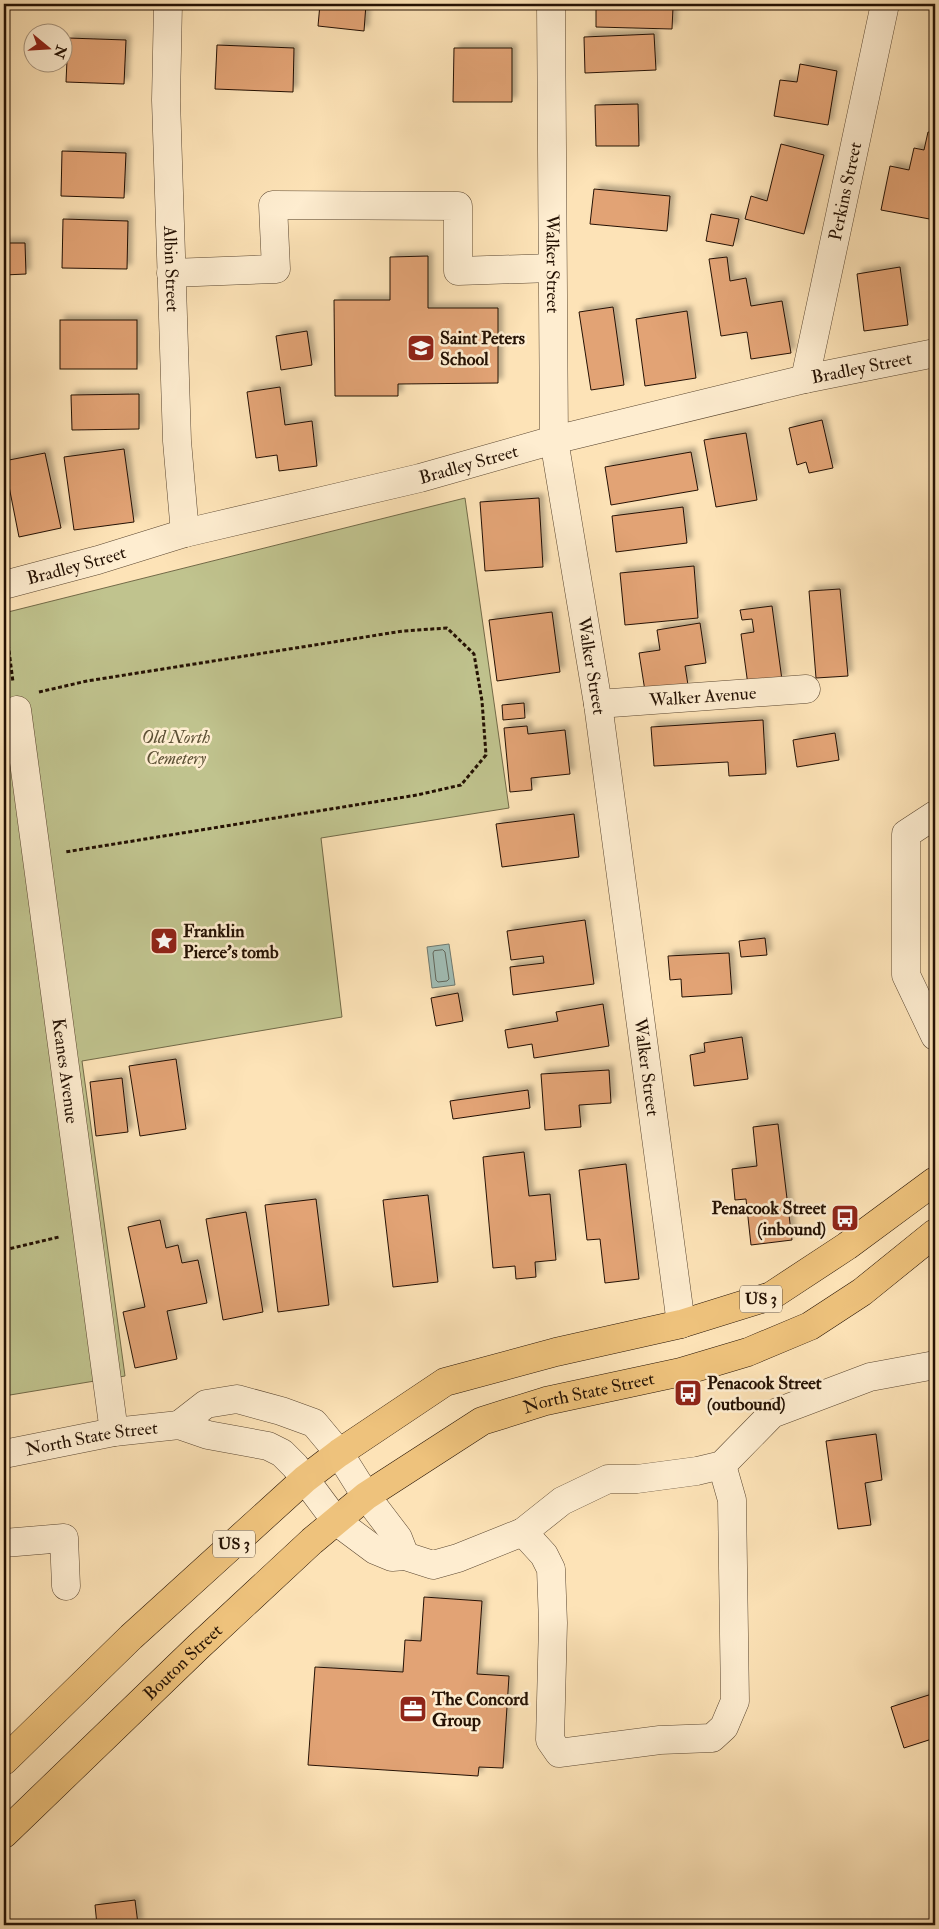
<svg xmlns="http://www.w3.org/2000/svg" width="939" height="1929" font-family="'IM FELL Double Pica',serif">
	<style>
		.green { fill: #c0c38e; stroke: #726a48 }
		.water { fill: #a1bdb5; stroke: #6f786e }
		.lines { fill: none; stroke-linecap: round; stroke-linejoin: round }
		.shore { stroke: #62675c; stroke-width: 1 }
		.building { fill: #e2a375; stroke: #241103; filter: url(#shadow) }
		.minor-casing { stroke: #5a4630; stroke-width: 29 }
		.major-casing { stroke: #241103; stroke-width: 29 }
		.path { stroke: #241103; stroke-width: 3; stroke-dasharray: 4 2.5; stroke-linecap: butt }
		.minor { stroke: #feedd0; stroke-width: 28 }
		.major { stroke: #eec27c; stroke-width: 28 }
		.labels { text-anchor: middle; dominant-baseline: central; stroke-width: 5; stroke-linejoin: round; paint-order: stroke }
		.shield { fill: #feedd0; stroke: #655340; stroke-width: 1 }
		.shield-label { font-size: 16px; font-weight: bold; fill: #241103 }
		.street-label { font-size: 18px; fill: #241103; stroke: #feedd0 }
		.poi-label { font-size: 18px; font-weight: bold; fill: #241103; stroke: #feedd0; text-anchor: start }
		.park-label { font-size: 18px; font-style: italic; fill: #5b4f34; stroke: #feedd0 }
	</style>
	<defs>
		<filter id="shadow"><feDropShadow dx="4.5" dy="-4.5" stdDeviation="2.5" flood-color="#0004"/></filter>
	</defs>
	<rect width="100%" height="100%" fill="#fde3b7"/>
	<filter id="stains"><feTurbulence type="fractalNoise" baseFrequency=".004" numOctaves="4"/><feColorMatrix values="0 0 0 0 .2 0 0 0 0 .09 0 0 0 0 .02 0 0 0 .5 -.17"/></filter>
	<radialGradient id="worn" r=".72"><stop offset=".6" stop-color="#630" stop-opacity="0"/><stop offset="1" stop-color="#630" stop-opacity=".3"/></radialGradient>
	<polygon class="green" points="465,498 509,808 321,838 342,1017 82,1061 125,1376 4,1396 4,613"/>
	<polygon class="water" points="449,944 455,985 432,988 427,947"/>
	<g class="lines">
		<polygon class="shore" points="443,950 445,952 449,979 447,981 438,982 436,980 433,953 434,951"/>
	</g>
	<g class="building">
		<polygon points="320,4 366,4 364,31 318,26"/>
		<polygon points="461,4 522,4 522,6 461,5"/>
		<polygon points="596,4 654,4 654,7 673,7 672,29 596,27"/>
		<polygon points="654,34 656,70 585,73 584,37"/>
		<polygon points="68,38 126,40 124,84 66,82"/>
		<polygon points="217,45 294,48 293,92 215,89"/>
		<polygon points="454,48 512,48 512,102 453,102"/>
		<polygon points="800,64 837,71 828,125 774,116 780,80 797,82"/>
		<polygon points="638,104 639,146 596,146 595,105"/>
		<polygon points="928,132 935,133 935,220 881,210 890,166 909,170 914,148 924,150"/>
		<polygon points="781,144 824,155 804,234 745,219 751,196 767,201"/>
		<polygon points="62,151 126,153 124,198 61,196"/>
		<polygon points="594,189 670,196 667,231 590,224"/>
		<polygon points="711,214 739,219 733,246 706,241"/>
		<polygon points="63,219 128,221 127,269 62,268"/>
		<polygon points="4,243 25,243 26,274 4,275"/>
		<polygon points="428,256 428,308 498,308 498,383 398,384 398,396 335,396 334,300 390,300 390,257"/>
		<polygon points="727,257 730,281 746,278 751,306 782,301 791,353 751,359 747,332 721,336 709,259"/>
		<polygon points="900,267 908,325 864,331 857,274"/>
		<polygon points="613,307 624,385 591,390 579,312"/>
		<polygon points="687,311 696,378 645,386 636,319"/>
		<rect x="60" y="320" width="77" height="49"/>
		<polygon points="307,331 312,365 281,370 276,336"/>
		<polygon points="280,387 285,425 312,421 317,466 279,471 277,455 256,458 247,392"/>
		<polygon points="139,394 139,429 72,430 71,395"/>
		<polygon points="822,420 833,468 809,473 806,462 797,465 789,428"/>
		<polygon points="746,433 757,500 716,507 704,440"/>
		<polygon points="124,449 134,522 74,530 64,457"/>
		<polygon points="691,452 698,490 611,505 605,467"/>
		<polygon points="45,453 61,528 19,537 4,461"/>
		<polygon points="539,498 543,567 485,571 480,502"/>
		<polygon points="683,507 687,543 616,552 612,516"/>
		<polygon points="694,566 698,618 625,625 620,573"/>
		<polygon points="840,589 848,676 816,678 809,591"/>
		<polygon points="772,606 782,680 748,685 741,634 754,632 752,619 742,620 740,610"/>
		<polygon points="552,612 560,672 497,681 489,620"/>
		<polygon points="700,623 706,663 685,666 688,685 645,691 639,653 660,650 657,630"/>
		<polygon points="524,703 525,718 503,720 502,705"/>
		<polygon points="763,720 766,774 729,776 728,762 654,766 651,727"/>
		<polygon points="527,726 528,734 565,730 570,774 531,778 532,790 510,792 504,728"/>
		<polygon points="835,733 839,760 797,767 793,740"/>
		<polygon points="574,814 579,857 502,867 496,824"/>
		<polygon points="585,920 594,984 513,995 510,967 544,963 543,956 511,960 507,931"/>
		<polygon points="765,938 767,955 741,957 739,941"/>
		<polygon points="729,953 732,994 682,997 681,979 670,980 668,956"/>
		<polygon points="458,993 463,1021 436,1026 431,998"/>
		<polygon points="603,1004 609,1046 534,1058 532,1044 508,1048 505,1030 558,1021 556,1012"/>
		<polygon points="742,1037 748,1079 694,1086 690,1055 705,1052 704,1043"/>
		<polygon points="176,1059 186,1129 140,1136 129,1066"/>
		<polygon points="609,1070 611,1103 579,1105 581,1127 545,1130 541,1074"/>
		<polygon points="122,1078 128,1132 96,1136 90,1082"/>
		<polygon points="528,1090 530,1108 453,1119 450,1101"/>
		<polygon points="778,1124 792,1240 751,1245 746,1199 735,1200 732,1169 757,1166 753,1127"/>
		<polygon points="524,1152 529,1196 550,1194 556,1260 535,1262 536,1277 516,1279 515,1266 493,1268 483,1157"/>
		<polygon points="626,1164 639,1279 605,1283 600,1239 587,1240 579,1170"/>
		<polygon points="428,1195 438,1282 393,1287 383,1200"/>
		<polygon points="316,1199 329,1305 278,1312 265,1205"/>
		<polygon points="246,1212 263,1312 223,1320 206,1219"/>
		<polygon points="160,1220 166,1248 178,1245 182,1263 198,1260 207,1303 167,1311 177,1359 135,1368 123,1312 145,1307 128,1227"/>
		<polygon points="876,1434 882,1480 865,1483 871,1525 838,1529 826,1441"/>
		<polygon points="424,1597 482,1601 477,1674 509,1676 503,1768 479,1767 478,1776 308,1765 315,1667 403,1672 405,1640 421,1641"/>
		<polygon points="935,1693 935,1738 904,1748 891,1707"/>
		<polygon points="135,1900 138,1924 97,1925 95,1905"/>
	</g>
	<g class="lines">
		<defs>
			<g id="minor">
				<path id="s1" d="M 168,4 L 166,100 L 177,441 L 185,533"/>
				<path id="s2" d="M 551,4 L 554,440 L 598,704 L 681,1324"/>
				<polyline points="171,273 276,269 273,205 458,206 458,271 552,268"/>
				<path id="s3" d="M 805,379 L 885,4"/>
				<path id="s4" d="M 4,585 L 98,560 L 185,533 L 420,478 L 554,440 L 805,379 L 935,353"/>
				<path id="s5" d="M 598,704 L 806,689"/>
				<path id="s6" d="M 17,710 L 114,1432"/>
				<polyline points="935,815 906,834 906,975 935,1036"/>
				<polyline points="179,1425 206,1404 237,1399 281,1411 314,1423 339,1453 366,1496 398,1538 405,1556"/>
				<path id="s7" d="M 4,1454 L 114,1432 L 179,1425 L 208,1435 L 268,1446 L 282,1453 L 295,1466 L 336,1521 L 375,1550 L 392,1557 L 405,1556 L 433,1565 L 458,1558 L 523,1532 L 562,1501 L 608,1479 L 637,1479 L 697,1471 L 722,1465 L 772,1414 L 870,1377 L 935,1365"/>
				<polyline points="523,1532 544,1555 551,1569 553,1623 550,1740 559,1753 660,1740 712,1738 724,1727 735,1701 732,1500 722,1465"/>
				<polyline points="4,1543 64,1538 66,1586"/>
			</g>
			<g id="major">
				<polyline points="4,1761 131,1637 305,1479 339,1453 445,1382 556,1352 681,1324 771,1296 847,1246 935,1181"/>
				<path id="s8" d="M 4,1834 L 198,1647 L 312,1541 L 366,1496 L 482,1421 L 546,1401 L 681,1372 L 748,1352 L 810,1326 L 862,1292 L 935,1233"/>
			</g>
		</defs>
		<use href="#minor" class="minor-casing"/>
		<use href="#major" class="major-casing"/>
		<g class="path">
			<polyline points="4,612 13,682"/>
			<polyline points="39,692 87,681 403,631 447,628 474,654 482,701 486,755 461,785 417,795 65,852"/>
			<polyline points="4,867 10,866"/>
			<polyline points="4,1250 59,1237"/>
		</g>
		<use href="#minor" class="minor"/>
		<use href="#major" class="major"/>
	</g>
	<defs>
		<symbol id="school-square" viewBox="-11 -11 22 22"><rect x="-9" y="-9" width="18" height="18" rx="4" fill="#8f2418" stroke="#feedd0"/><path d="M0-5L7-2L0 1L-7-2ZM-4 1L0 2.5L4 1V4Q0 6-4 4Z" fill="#fff"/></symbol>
		<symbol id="sight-square" viewBox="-11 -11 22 22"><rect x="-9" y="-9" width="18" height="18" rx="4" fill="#8f2418" stroke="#feedd0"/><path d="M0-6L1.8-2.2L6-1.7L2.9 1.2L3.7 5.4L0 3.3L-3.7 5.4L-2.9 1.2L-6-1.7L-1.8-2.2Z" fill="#fff"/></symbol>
		<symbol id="bus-square" viewBox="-11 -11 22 22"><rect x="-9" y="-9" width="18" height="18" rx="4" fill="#8f2418" stroke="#feedd0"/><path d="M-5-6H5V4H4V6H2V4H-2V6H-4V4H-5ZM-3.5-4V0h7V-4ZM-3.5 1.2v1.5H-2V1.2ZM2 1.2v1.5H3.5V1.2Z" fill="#fff"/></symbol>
		<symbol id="office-square" viewBox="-11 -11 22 22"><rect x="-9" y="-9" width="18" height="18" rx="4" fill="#8f2418" stroke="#feedd0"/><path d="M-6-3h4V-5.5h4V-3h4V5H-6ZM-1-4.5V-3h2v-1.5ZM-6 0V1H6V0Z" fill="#fff"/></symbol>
	</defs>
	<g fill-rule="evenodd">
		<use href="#school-square" x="405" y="332" width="32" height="32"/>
		<use href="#sight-square" x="148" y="925" width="32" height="32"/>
		<use href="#bus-square" x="829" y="1202" width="32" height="32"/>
		<use href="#bus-square" x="672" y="1377" width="32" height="32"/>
		<use href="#office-square" x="397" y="1693" width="32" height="32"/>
	</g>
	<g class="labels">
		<g class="shield">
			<rect x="740" y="1285.5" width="42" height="27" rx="4"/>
			<rect x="213" y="1530.5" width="42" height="27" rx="4"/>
		</g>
		<g class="shield-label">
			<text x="761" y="1299">US 3</text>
			<text x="234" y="1544">US 3</text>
		</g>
		<g class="street-label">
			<text stroke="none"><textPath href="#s3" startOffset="192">Perkins Street</textPath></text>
			<text stroke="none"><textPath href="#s2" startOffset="260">Walker Street</textPath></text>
			<text stroke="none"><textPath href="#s1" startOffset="265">Albin Street</textPath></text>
			<text stroke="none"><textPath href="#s4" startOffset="885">Bradley Street</textPath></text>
			<text stroke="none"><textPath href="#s4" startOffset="480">Bradley Street</textPath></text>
			<text stroke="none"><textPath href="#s4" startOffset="75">Bradley Street</textPath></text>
			<text stroke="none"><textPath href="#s2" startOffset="665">Walker Street</textPath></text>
			<text stroke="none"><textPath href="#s5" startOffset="105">Walker Avenue</textPath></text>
			<text stroke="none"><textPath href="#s2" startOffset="1070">Walker Street</textPath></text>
			<text stroke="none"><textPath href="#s6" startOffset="364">Keanes Avenue</textPath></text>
			<text stroke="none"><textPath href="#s8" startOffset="744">North State Street</textPath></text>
			<text stroke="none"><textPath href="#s7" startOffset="89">North State Street</textPath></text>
			<text stroke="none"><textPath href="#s8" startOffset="248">Bouton Street</textPath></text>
		</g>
		<g class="poi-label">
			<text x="440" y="338">Saint Peters<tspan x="440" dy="21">School</tspan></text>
			<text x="183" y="931">Franklin<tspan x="183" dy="21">Pierce's tomb</tspan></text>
			<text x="826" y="1208" text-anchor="end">Penacook Street<tspan x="826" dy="21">(inbound)</tspan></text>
			<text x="707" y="1383">Penacook Street<tspan x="707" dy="21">(outbound)</tspan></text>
			<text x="432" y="1699">The Concord<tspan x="432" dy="21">Group</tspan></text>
		</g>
		<g class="park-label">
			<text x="176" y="737">Old North<tspan x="176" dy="21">Cemetery</tspan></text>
		</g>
	</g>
	<rect width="939" height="1929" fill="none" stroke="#fde3b7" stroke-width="20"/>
	<rect x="5" y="5" width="929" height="1919" fill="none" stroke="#241103" stroke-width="2.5"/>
	<rect x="10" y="10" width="919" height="1909" fill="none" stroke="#241103"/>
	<g transform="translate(48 48) rotate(108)"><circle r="24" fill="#feedd0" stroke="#a7957e"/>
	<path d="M0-4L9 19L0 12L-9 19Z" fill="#8f2418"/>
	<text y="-8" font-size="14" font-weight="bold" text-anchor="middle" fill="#241103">N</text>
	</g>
	<rect width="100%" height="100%" filter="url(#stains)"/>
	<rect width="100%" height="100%" fill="url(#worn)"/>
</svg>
